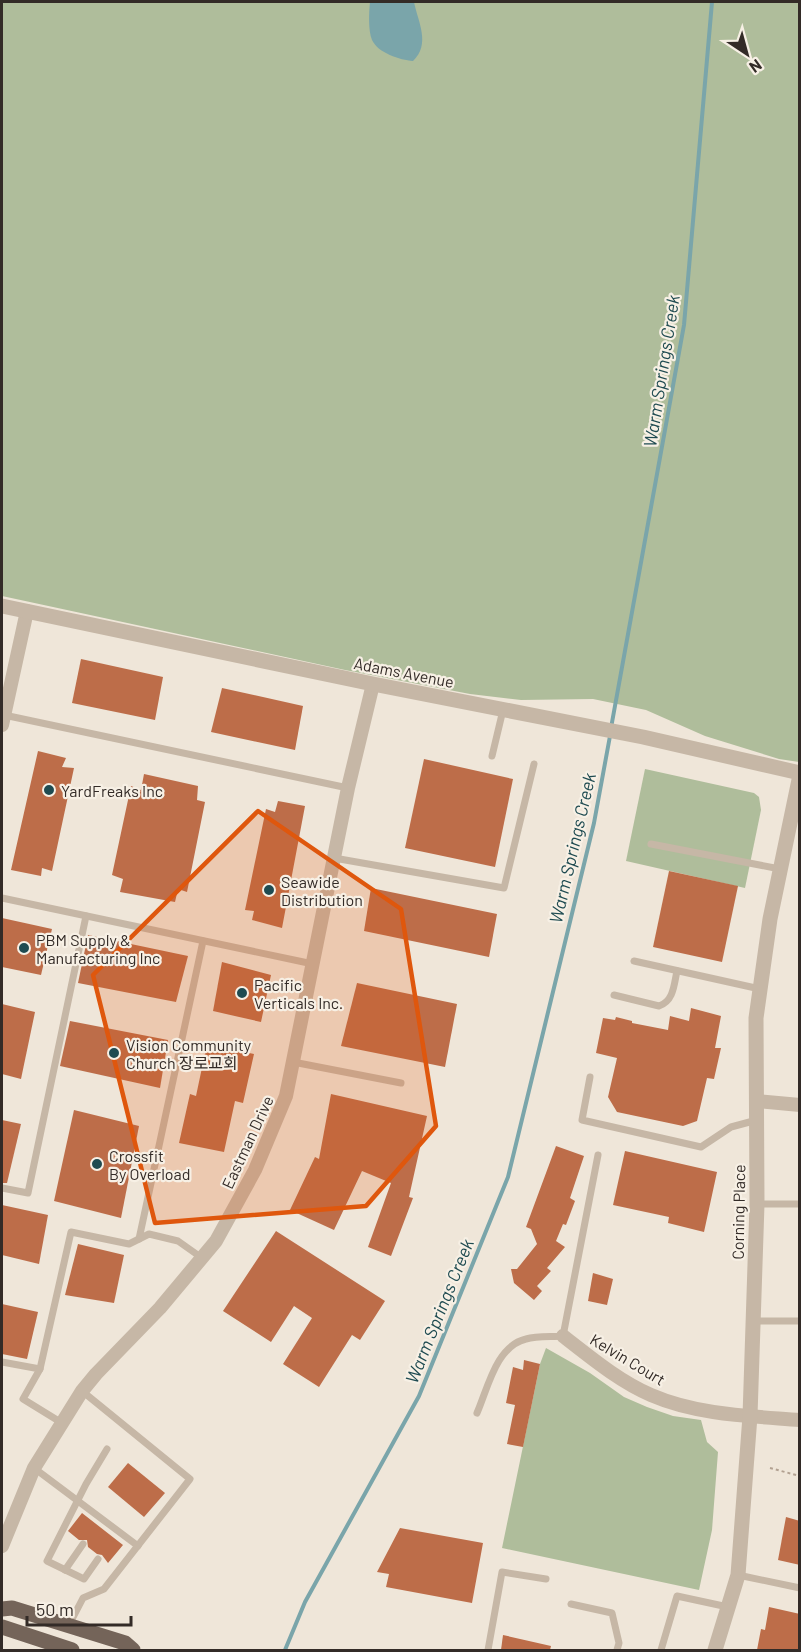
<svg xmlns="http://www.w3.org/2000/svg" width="801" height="1652" font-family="Barlow,'Noto Sans KR',sans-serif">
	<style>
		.green { fill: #afbd9b }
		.water { fill: #7aa5aa }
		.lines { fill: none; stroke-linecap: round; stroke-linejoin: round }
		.stream { stroke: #7aa5aa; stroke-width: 4 }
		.building { fill: #bd6d49 }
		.path { stroke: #b2a191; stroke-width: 2; stroke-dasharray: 3 3; stroke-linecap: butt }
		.service { stroke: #c6b7a6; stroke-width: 7 }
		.minor { stroke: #c6b7a6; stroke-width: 14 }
		.tertiary { stroke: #c6b7a6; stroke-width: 15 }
		.primary { stroke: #746459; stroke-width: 15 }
		.marked { fill: #df570d; fill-opacity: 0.2; stroke: #df570d; stroke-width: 4.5; stroke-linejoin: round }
		.poi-dot { fill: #1f4b51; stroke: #f7f0e5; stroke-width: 2 }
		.labels { text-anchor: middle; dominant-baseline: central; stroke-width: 4.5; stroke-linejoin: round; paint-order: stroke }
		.street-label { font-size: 16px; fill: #332b27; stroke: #f7f0e5 }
		.poi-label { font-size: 16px; fill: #332b27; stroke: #f7f0e5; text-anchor: start }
		.water-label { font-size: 18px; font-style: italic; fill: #1f4b51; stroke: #f7f0e5 }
	</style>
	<rect width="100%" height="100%" fill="#efe6d9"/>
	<g class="green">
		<polygon points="2,2 799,2 799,762 779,759 705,736 646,710 593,699 521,700 470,694 345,670 2,596"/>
		<polygon points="645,769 754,793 759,797 761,810 745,888 626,861"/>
		<polygon points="546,1348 590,1373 624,1397 647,1407 673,1416 701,1420 707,1442 718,1452 712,1530 699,1590 502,1548 540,1364"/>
	</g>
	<path class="water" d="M 370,2 L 414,2 C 418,22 431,44 413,61 C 400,60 378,53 372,40 C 368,30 369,12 370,2 Z"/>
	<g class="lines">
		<g class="stream">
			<polyline points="611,728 684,325 712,2"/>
			<polyline points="285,1650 305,1602 419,1396 508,1177 594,823 610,736"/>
		</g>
	</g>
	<g class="building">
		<polygon points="81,659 163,677 155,720 72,703"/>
		<polygon points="222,688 303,706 295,750 211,732"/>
		<polygon points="38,751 66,758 62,767 74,768 52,871 42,868 41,876 11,870"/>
		<polygon points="424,759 513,779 495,867 405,848"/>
		<polygon points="144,774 198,786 197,800 205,802 187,892 178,889 175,902 120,892 123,879 112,875 131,786 141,790"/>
		<polygon points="278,801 305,806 282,928 252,920 254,911 245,910 266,809 275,812"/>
		<polygon points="669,871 738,886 722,962 653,947"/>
		<polygon points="371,888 497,914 489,957 364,931"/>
		<polygon points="2,918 52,929 41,975 2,967"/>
		<polygon points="88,935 188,956 176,1002 78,983"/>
		<polygon points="222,962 271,975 261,1022 213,1011"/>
		<polygon points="357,983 457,1004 445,1067 341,1046"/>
		<polygon points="2,1004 35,1012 21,1079 2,1074"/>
		<polygon points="691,1008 721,1016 715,1048 721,1048 714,1079 707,1078 697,1121 683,1126 617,1112 608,1097 617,1058 596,1053 603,1018 615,1020 616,1017 632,1021 632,1023 668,1030 670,1016 689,1021"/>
		<polygon points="70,1021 168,1040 160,1088 60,1066"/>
		<polygon points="207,1044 254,1054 243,1103 235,1101 224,1152 179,1143 190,1094 196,1096"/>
		<polygon points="331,1094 427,1116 409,1197 413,1198 391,1256 368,1247 391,1183 362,1171 334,1230 290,1210 315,1157 319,1159"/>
		<polygon points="74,1110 139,1126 121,1218 54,1201"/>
		<polygon points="2,1120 21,1124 7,1183 2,1183"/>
		<polygon points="556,1146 584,1156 570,1198 575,1201 566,1225 563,1224 556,1241 565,1247 547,1268 551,1271 537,1286 542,1291 534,1300 514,1283 511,1269 517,1269 537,1244 531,1229 526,1227"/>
		<polygon points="625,1151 717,1172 704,1232 668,1223 669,1217 613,1205"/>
		<polygon points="2,1205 48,1215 39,1264 2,1255"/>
		<polygon points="276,1231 385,1301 360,1340 352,1335 319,1387 283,1364 312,1318 294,1306 271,1342 223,1311"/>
		<polygon points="78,1244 124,1255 114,1303 65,1295"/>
		<polygon points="593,1273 613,1279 607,1305 588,1301"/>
		<polygon points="2,1304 38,1312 27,1359 2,1354"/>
		<polygon points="524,1360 540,1364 523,1447 507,1444 515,1405 506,1403 513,1367 523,1370"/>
		<polygon points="128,1463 165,1493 144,1517 108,1487"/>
		<polygon points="82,1513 123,1545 108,1563 102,1555 97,1554 88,1547 87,1540 79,1540 68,1531"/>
		<polygon points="786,1517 800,1521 800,1565 778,1560"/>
		<polygon points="400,1528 483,1543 472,1603 386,1587 389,1574 377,1572"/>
		<polygon points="769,1607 800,1614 800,1650 757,1650 761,1629 765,1630"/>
		<polygon points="503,1635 551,1646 550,1650 501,1650"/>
	</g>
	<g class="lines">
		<polyline class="path" points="770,1468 800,1476"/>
		<g class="service">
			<polyline points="4,715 348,788"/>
			<polyline points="492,756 503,710"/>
			<polyline points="651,844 780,869"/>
			<polyline points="334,858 504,888 534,764"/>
			<polyline points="2,898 313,964"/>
			<polyline points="634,961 760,989"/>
			<path d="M 614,995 L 659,1006 C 674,1001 674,984 677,971"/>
			<polyline points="293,1062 401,1083"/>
			<polyline points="590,1077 582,1120 701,1147 731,1127 757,1120"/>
			<polyline points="2,1188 28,1193 86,916"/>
			<polyline points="757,1204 800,1204"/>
			<polyline points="139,1239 203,941"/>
			<polyline points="754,1321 800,1321"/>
			<polyline points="2,1362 40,1369 23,1399 62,1423"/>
			<polyline points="40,1369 71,1232 129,1244 149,1234 178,1241 202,1258"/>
			<path d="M 477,1413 C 488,1388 496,1346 526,1339 C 537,1336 551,1337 563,1336 L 598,1155"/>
			<polyline points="34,1468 138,1546"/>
			<polyline points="98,1559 84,1579 47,1561 86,1484 107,1449"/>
			<polyline points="65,1570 83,1544"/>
			<polyline points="738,1575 800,1588"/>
			<polyline points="571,1604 612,1613 619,1643 617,1650"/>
			<polyline points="69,1625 83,1598 104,1589 190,1479 82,1391"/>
			<polyline points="488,1650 502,1572 546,1579"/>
			<polyline points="661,1650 677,1596 728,1607"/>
		</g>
		<g class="minor">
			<polyline points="2,725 27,611"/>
			<polyline points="757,1101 800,1105"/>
			<path d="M 563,1336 C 590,1357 620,1382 651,1395 C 697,1415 750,1416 800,1420"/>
			<polyline points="2,1546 34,1468 82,1391 96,1374 160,1308 216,1241 255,1170 286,1096 348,788 373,684"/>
		</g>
		<g class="tertiary">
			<polyline points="2,606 373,684 643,737 800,773"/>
			<polyline points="715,1650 738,1575 750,1416 757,1204 756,1018 770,919 800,775"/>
		</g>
		<g class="primary">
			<polyline points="2,1609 12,1608 125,1643 133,1650"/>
			<polyline points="2,1627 72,1650"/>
		</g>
	</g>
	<path class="marked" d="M 258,811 L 401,909 L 436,1126 L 366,1206 L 155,1223 L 93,975 Z"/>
	<g class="poi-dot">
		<circle cx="49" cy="790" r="6"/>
		<circle cx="269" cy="890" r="6"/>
		<circle cx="24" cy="948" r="6"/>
		<circle cx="242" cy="993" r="6"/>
		<circle cx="114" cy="1053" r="6"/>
		<circle cx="97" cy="1164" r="6"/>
	</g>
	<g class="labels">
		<g class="street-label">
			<text transform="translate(404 672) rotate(11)">Adams Avenue</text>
			<text transform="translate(247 1142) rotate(-65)">Eastman Drive</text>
			<text transform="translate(738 1212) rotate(-89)">Corning Place</text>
			<text transform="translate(628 1359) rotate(31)">Kelvin Court</text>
		</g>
		<g class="poi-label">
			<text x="61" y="790">YardFreaks Inc</text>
			<text x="281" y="881">Seawide<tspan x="281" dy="18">Distribution</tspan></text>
			<text x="36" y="939">PBM Supply &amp;<tspan x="36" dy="18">Manufacturing Inc</tspan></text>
			<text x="254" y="984">Pacific<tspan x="254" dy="18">Verticals Inc.</tspan></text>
			<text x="126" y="1044">Vision Community<tspan x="126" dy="18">Church 장로교회</tspan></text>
			<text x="109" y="1155">Crossfit<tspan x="109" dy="18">By Overload</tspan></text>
		</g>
		<g class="water-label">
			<text transform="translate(661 371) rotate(-81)">Warm Springs Creek</text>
			<text transform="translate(572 848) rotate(-77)">Warm Springs Creek</text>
			<text transform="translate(439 1311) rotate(-68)">Warm Springs Creek</text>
		</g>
	</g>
	<rect width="801" height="1652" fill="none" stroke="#332b27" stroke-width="6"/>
	<g transform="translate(747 54) rotate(144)" stroke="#f7f0e5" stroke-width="4.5" paint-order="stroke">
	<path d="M0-4.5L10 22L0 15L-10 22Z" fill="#332b27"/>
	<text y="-9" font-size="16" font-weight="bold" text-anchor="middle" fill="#332b27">N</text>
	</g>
	<path d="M27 1616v9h104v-9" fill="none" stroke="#332b27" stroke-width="3"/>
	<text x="36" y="1616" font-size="18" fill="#332b27" stroke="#f7f0e5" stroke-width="4.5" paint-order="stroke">50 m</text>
</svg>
